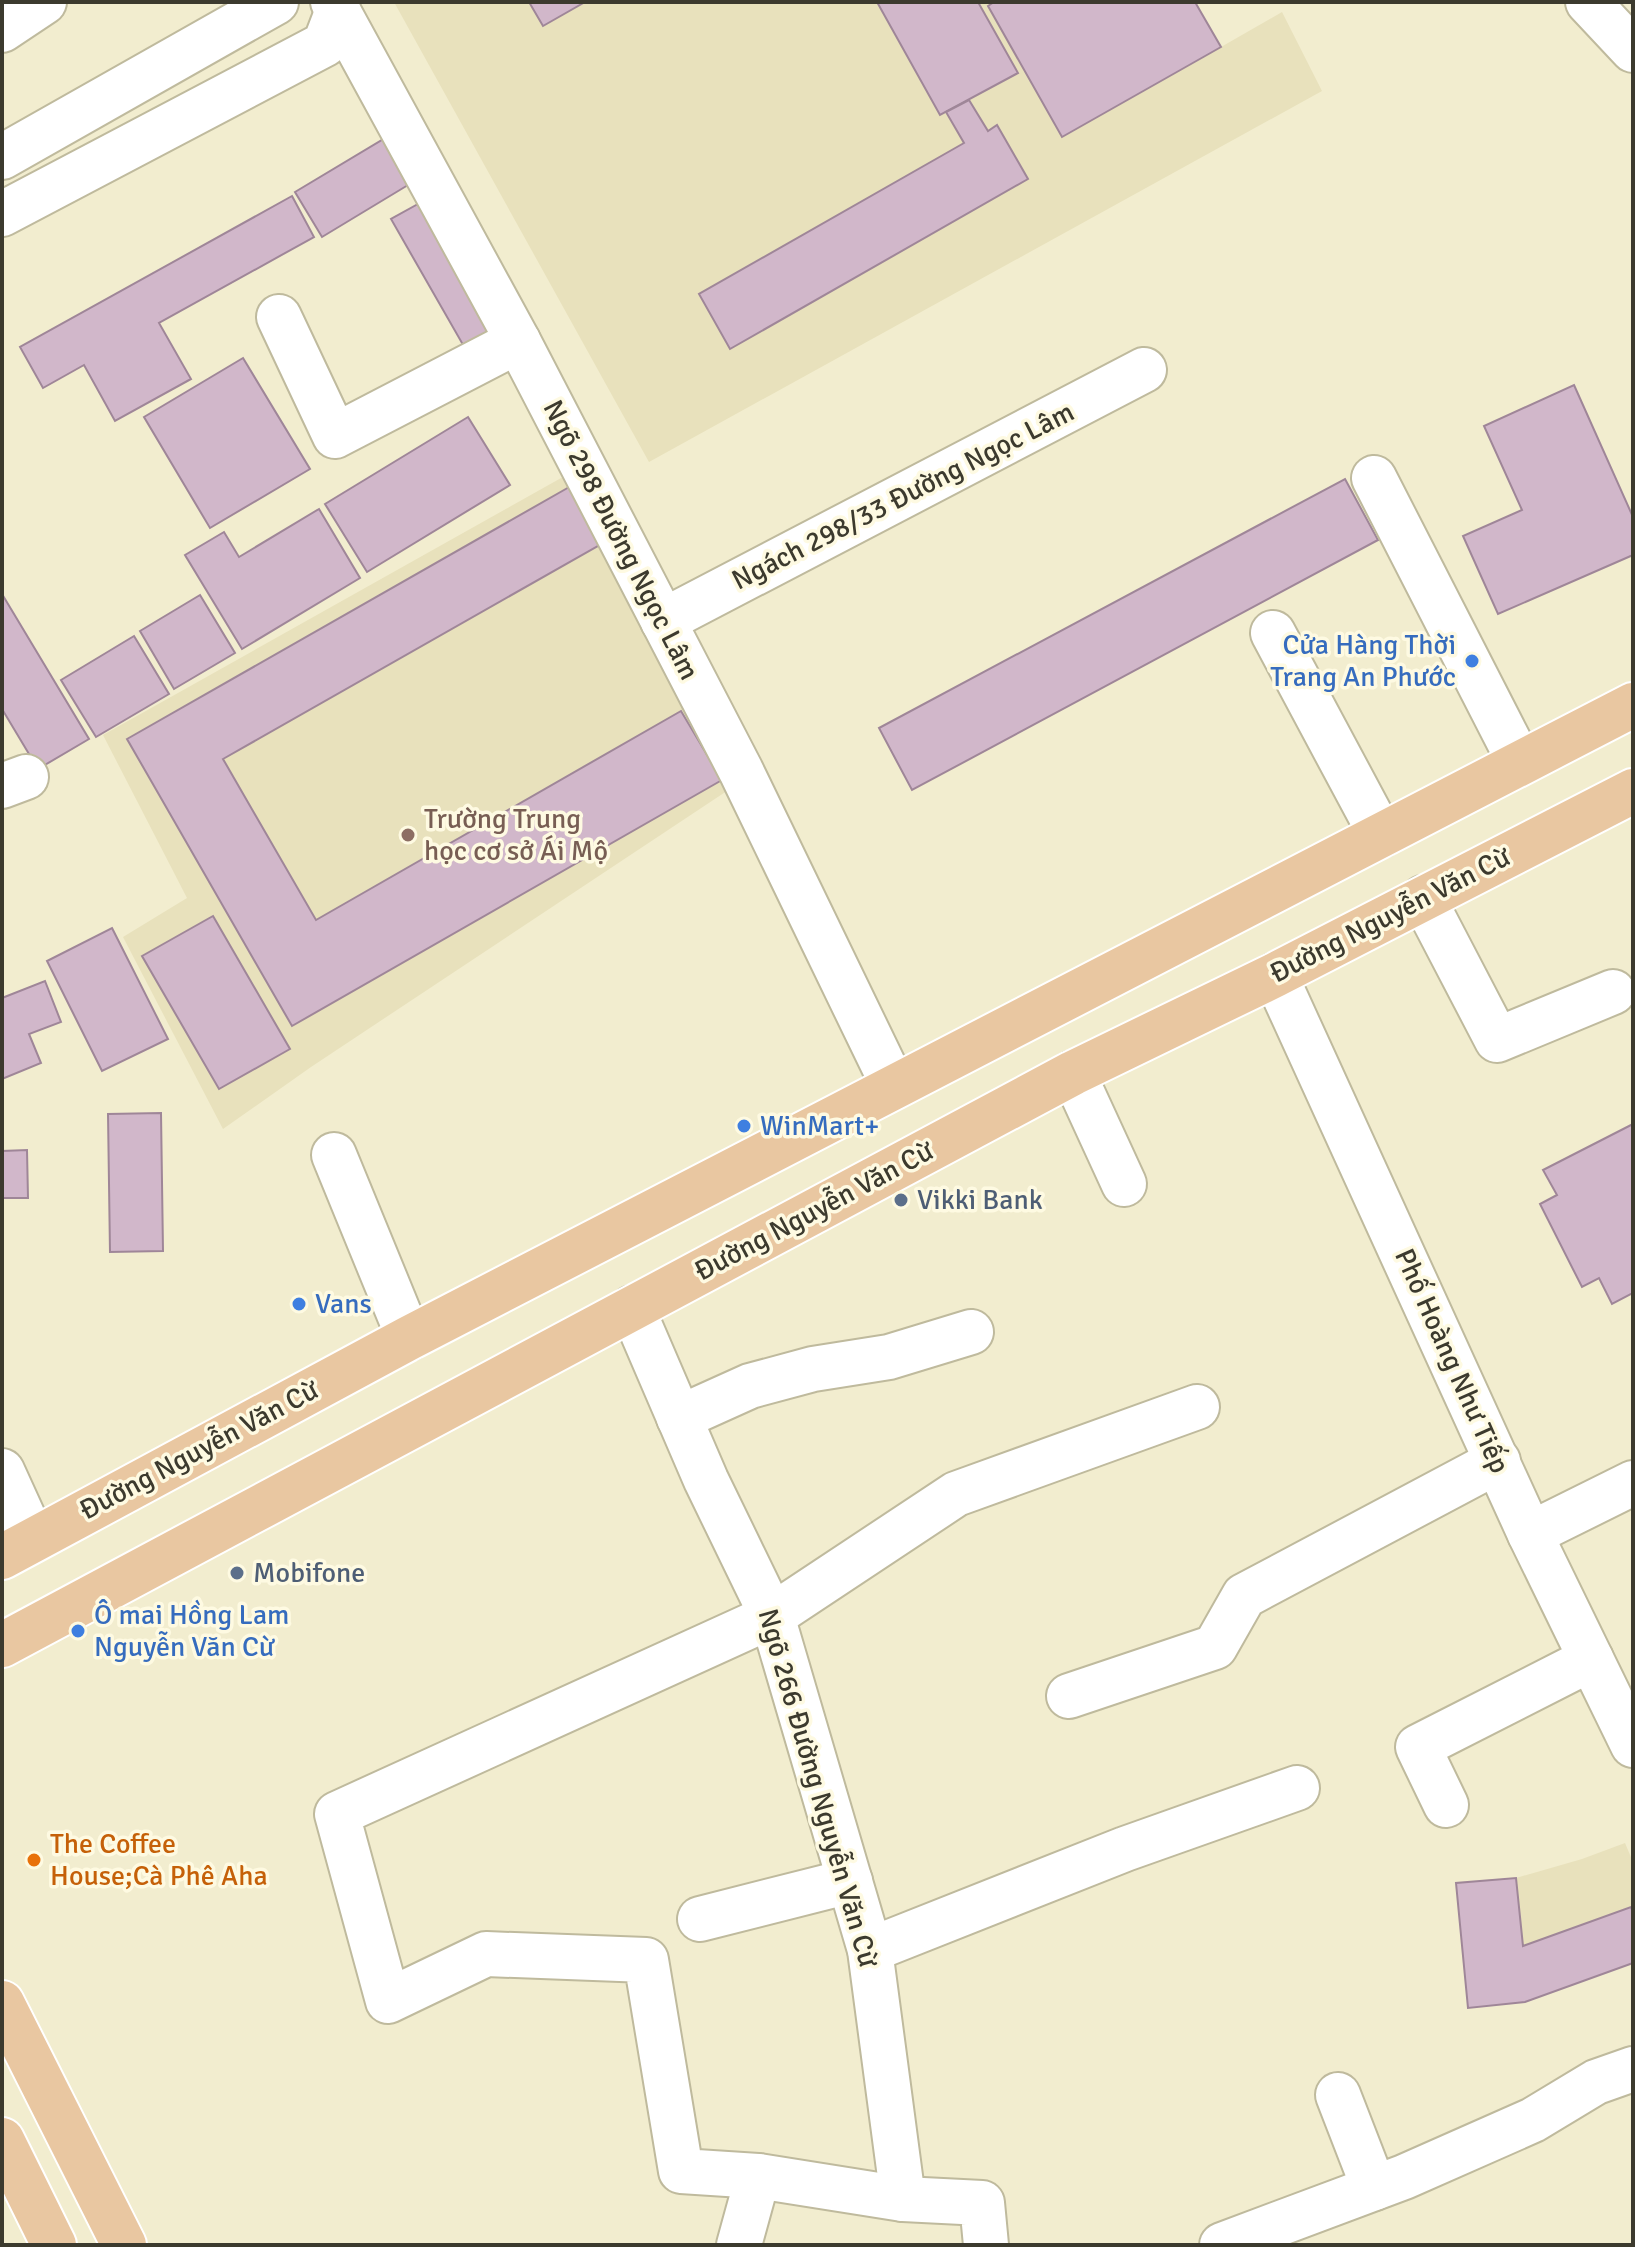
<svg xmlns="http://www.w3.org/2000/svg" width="1635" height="2247" font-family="Signika,sans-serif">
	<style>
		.built { fill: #e8e1bc }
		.building { fill: #d1b7ca; stroke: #9f8698; stroke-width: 2 }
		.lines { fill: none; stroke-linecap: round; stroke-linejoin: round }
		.minor-casing { stroke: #bfba9d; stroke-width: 48 }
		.major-casing { stroke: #fff; stroke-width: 48 }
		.minor { stroke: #fff; stroke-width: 44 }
		.major { stroke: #e9c7a1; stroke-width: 44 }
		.shop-dot { fill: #3f7fe0; stroke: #fefae2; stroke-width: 3 }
		.education-dot { fill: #8d6e63; stroke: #fefae2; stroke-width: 3 }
		.service-dot { fill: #5c6f8a; stroke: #fefae2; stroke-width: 3 }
		.food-dot { fill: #e8710a; stroke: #fefae2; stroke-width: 3 }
		.labels { text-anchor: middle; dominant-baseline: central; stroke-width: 7; stroke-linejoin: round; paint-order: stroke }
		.street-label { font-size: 28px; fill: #3c3a2e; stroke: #fefae2 }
		.shop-label { font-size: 28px; fill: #366cbe; stroke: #fefae2; text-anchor: start }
		.education-label { font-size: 28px; fill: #785e54; stroke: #fefae2; text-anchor: start }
		.service-label { font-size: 28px; fill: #4e5e75; stroke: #fefae2; text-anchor: start }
		.food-label { font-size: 28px; fill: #c56008; stroke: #fefae2; text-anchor: start }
	</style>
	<rect width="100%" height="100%" fill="#f2edcf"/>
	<g class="built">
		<polygon points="394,2 1195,2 1221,47 1282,12 1322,91 649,462"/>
		<polygon points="586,464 757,771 311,1067 223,1129 123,937 187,898 103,735"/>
		<polygon points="1625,1843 1633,1862 1633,1963 1525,2002 1468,2008 1456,1883 1516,1878 1582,1859"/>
	</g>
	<g class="building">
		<polygon points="529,2 585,2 543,26"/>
		<polygon points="877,2 978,2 1018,73 940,115"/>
		<polygon points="994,2 1195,2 1221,47 1062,137 988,6"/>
		<polygon points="969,100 988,131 997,125 1028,179 730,349 699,294 964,143 946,112"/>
		<polygon points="392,134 418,179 322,237 295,192"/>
		<polygon points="292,196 314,237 159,323 191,379 115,421 84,365 43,388 20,347"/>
		<polygon points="427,199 505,337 470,357 391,219"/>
		<polygon points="243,358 310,469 210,528 144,417"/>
		<polygon points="1574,385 1633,517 1633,555 1498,614 1463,536 1522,510 1484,426"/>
		<polygon points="468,417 510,485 367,572 325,504"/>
		<polygon points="1345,479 1378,540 912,790 879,728"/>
		<polygon points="571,486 603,543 223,759 316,920 681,711 722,780 292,1026 127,739"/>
		<polygon points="319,509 360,578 242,649 185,555 224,532 239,557"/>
		<polygon points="2,594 89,739 38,769 2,709"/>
		<polygon points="200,595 235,653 174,689 140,631"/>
		<polygon points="134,636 169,694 96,737 61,680"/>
		<polygon points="213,916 290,1049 219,1089 142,956"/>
		<polygon points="112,928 168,1039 102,1071 47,961"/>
		<polygon points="45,981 61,1022 29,1034 41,1063 2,1079 2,998"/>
		<polygon points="161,1113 163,1251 110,1252 108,1114"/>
		<polygon points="1633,1124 1633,1293 1612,1304 1599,1278 1582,1287 1540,1204 1557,1195 1543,1170"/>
		<polygon points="27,1150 28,1198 2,1198 2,1151"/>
		<polygon points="1516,1878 1523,1946 1631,1907 1633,1913 1633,1963 1525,2002 1468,2008 1456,1883"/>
	</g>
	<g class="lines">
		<defs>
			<g id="minor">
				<polyline points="333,2 518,341 741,771 893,1085"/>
				<polyline points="1588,2 1633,50"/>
				<polyline points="2,30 44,2"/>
				<polyline points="2,157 276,2"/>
				<polyline points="2,214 325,44 338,10"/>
				<polyline points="279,317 335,436 518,341"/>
				<polyline points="1374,478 1520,763"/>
				<polyline points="663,621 1144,370"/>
				<polyline points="1273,633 1381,835"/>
				<polyline points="2,786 26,777"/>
				<polyline points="1423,898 1497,1040 1613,992"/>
				<polyline points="1275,975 1530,1534 1633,1745"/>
				<polyline points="1073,1073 1124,1184"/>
				<polyline points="334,1155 409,1338"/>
				<polyline points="632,1308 706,1480 772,1616 870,1950 903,2199"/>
				<polyline points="679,1418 750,1386 813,1369 889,1357 971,1332"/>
				<polyline points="2,1471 33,1539"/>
				<polyline points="1530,1534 1633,1483"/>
				<polyline points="1069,1696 1215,1647 1244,1596 1498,1461"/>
				<polyline points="1446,1805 1418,1747 1591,1659"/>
				<polyline points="700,1919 850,1881"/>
				<polyline points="870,1950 1125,1849 1297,1788"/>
				<polyline points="1338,2095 1374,2188"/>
				<polyline points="739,2245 758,2176"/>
				<polyline points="986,2245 982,2203 903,2199 758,2176 681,2171 646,1960 486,1954 388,2001 337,1814 772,1616 956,1494 1197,1407"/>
				<polyline points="1222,2245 1404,2177 1533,2120 1596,2082 1633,2069"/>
			</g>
			<g id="major">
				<polyline points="2,1557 409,1338 1633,705"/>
				<polyline points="2,1645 1073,1073 1275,975 1633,791"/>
				<polyline points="2,2003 124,2245"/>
				<polyline points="2,2140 54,2245"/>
			</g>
		</defs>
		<use href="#minor" class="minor-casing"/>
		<use href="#major" class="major-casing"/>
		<use href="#minor" class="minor"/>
		<use href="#major" class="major"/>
	</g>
	<g class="shop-dot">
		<circle cx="1472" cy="661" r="8"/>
		<circle cx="744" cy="1126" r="8"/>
		<circle cx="299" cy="1304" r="8"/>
		<circle cx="78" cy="1631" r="8"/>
	</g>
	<circle class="education-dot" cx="408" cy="835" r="8"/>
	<g class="service-dot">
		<circle cx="901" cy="1200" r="8"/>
		<circle cx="237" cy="1573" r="8"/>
	</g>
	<circle class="food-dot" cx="34" cy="1860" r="8"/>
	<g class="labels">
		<g class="street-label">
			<text transform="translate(903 496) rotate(-27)">Ngách 298/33 Đường Ngọc Lâm</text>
			<text transform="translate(621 540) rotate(63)">Ngõ 298 Đường Ngọc Lâm</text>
			<text transform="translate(1390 915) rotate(-27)">Đường Nguyễn Văn Cừ</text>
			<text transform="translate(814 1211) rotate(-28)">Đường Nguyễn Văn Cừ</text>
			<text transform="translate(1452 1361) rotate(66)">Phố Hoàng Như Tiếp</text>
			<text transform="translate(199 1450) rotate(-28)">Đường Nguyễn Văn Cừ</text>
			<text transform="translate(818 1788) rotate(74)">Ngõ 266 Đường Nguyễn Văn Cừ</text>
		</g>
		<g class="shop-label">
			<text x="1456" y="645" text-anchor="end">Cửa Hàng Thời<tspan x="1456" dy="32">Trang An Phước</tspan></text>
			<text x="760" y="1126">WinMart+</text>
			<text x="315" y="1304">Vans</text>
			<text x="94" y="1615">Ô mai Hồng Lam<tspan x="94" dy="32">Nguyễn Văn Cừ</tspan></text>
		</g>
		<g class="education-label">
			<text x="424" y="819">Trường Trung<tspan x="424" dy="32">học cơ sở Ái Mộ</tspan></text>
		</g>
		<g class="service-label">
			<text x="917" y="1200">Vikki Bank</text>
			<text x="253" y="1573">Mobifone</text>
		</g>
		<g class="food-label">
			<text x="50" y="1844">The Coffee<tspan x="50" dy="32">House;Cà Phê Aha</tspan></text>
		</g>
	</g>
	<rect width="1635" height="2247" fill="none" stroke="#3c3a2e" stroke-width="8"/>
</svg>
